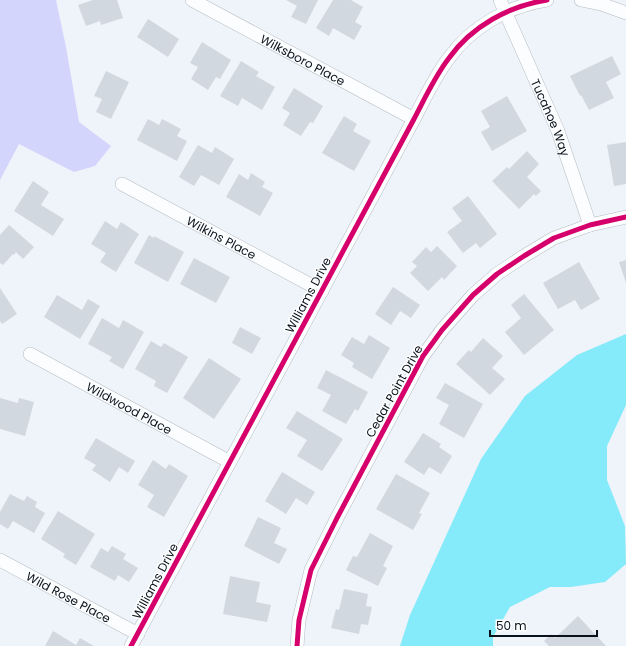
<svg xmlns="http://www.w3.org/2000/svg" width="626" height="646" font-family="Poppins,sans-serif">
	<style>
		.green { fill: #d4d5fc }
		.water { fill: #85eaf9 }
		.building { fill: #d2d8e0 }
		.lines { fill: none; stroke-linecap: round; stroke-linejoin: round }
		.minor-casing { stroke: #b5bcc3; stroke-width: 14 }
		.minor { stroke: #fcfdfe; stroke-width: 13 }
		.cycleway-casing { stroke: #fff; stroke-width: 8 }
		.cycleway { stroke: #d6006c; stroke-width: 5 }
		.labels { text-anchor: middle; dominant-baseline: central; stroke-width: 3; stroke-linejoin: round; paint-order: stroke }
		.street-label { font-size: 12px; fill: #09111a; stroke: #fff }
	</style>
	<rect width="100%" height="100%" fill="#eef4fa"/>
	<polygon class="green" points="0,0 56,0 66,47 79,122 111,146 95,166 74,172 19,144 0,180"/>
	<polygon class="water" points="626,334 626,405 607,446 607,480 625,526 626,564 605,582 571,587 550,587 510,607 493,637 493,646 400,646 410,615 481,459 525,396 577,355"/>
	<g class="building">
		<polygon points="93,0 117,0 123,18 101,25 100,21 86,26 78,5"/>
		<polygon points="286,0 318,0 306,24 291,17 297,6"/>
		<polygon points="333,0 351,0 363,7 355,22 362,26 354,40 333,28 329,36 316,28"/>
		<polygon points="148,19 179,39 168,57 137,37"/>
		<polygon points="202,42 231,60 220,79 216,77 208,90 191,79 198,67 190,63"/>
		<polygon points="612,56 621,74 606,82 614,98 589,110 581,95 580,96 570,76"/>
		<polygon points="241,61 259,72 256,76 275,87 262,110 242,98 238,106 220,96"/>
		<polygon points="106,71 129,82 111,119 96,112 102,99 94,96"/>
		<polygon points="294,88 323,106 313,123 310,122 301,136 283,125 290,113 282,108"/>
		<polygon points="507,96 527,131 492,151 481,132 490,127 481,111"/>
		<polygon points="344,116 357,124 353,131 371,141 354,171 322,153"/>
		<polygon points="148,119 159,125 162,119 181,129 177,136 187,141 177,161 137,140"/>
		<polygon points="626,142 626,184 614,186 607,145"/>
		<polygon points="198,145 212,153 215,147 234,159 219,185 201,175 194,186 179,177"/>
		<polygon points="527,151 539,164 527,177 541,191 536,196 520,180 534,194 519,209 492,181 507,167 509,169"/>
		<polygon points="251,173 265,182 262,187 273,193 260,216 226,197 239,174 248,180"/>
		<polygon points="33,181 49,192 41,205 64,219 53,236 14,211"/>
		<polygon points="468,196 497,234 480,248 476,243 463,253 447,232 462,221 452,208"/>
		<polygon points="105,221 117,229 121,222 139,234 116,272 100,262 106,253 91,244"/>
		<polygon points="9,225 34,247 23,259 16,252 14,255 13,254 3,265 0,263 0,235"/>
		<polygon points="149,235 154,238 154,236 184,252 168,282 134,263"/>
		<polygon points="437,246 457,266 444,280 442,277 428,291 410,273 417,266 412,262 426,247 431,252"/>
		<polygon points="194,258 230,277 216,303 180,284"/>
		<polygon points="626,260 626,283 619,262"/>
		<polygon points="579,262 600,299 581,310 575,300 558,309 543,283"/>
		<polygon points="393,287 420,305 411,318 400,311 391,325 375,314"/>
		<polygon points="0,288 17,314 2,324 0,321"/>
		<polygon points="524,294 554,330 524,355 505,332 521,318 511,305"/>
		<polygon points="57,295 82,310 88,299 100,306 80,339 44,317"/>
		<polygon points="102,318 119,328 123,320 144,332 123,369 109,361 112,357 88,344"/>
		<polygon points="240,327 261,338 252,354 232,343"/>
		<polygon points="369,335 390,348 372,379 352,367 354,363 341,355 352,337 364,344"/>
		<polygon points="483,338 503,356 492,368 505,379 490,395 456,364 469,350 471,352"/>
		<polygon points="151,341 161,347 164,343 188,357 167,393 154,386 156,381 135,369"/>
		<polygon points="209,358 241,379 214,419 183,398"/>
		<polygon points="326,370 368,392 358,411 355,409 346,424 322,411 331,395 317,388"/>
		<polygon points="445,383 483,404 464,438 439,424 449,405 436,398"/>
		<polygon points="0,398 18,403 19,398 34,402 25,436 0,429"/>
		<polygon points="297,411 343,439 322,471 297,456 307,440 286,428"/>
		<polygon points="423,433 441,444 439,447 452,456 441,474 429,467 424,475 404,462"/>
		<polygon points="96,438 135,461 128,473 119,467 110,482 92,470 96,465 84,458"/>
		<polygon points="153,460 166,469 169,464 188,476 164,517 147,507 154,495 138,485"/>
		<polygon points="282,472 315,492 307,505 296,498 286,514 265,501"/>
		<polygon points="396,474 430,493 419,513 422,514 413,530 376,509"/>
		<polygon points="10,494 24,501 27,496 37,502 35,507 45,513 34,533 13,521 8,529 0,524 0,512"/>
		<polygon points="58,511 95,534 76,565 63,557 65,554 41,539"/>
		<polygon points="258,517 281,528 274,543 287,549 279,564 244,546"/>
		<polygon points="370,533 393,546 383,566 387,568 378,586 346,570 353,556 357,557"/>
		<polygon points="112,546 126,554 123,559 138,568 129,582 118,575 115,581 90,567 101,548 108,552"/>
		<polygon points="230,576 260,582 256,602 271,605 267,622 223,614"/>
		<polygon points="344,589 368,594 366,606 372,607 368,625 361,624 359,634 331,628 336,609 339,610"/>
		<polygon points="578,616 606,646 549,646 544,641 551,634 555,638"/>
		<polygon points="53,631 76,645 80,638 94,646 45,646"/>
	</g>
	<g class="lines">
		<defs>
			<g id="minor">
				<path id="s1" d="M 192,0 L 414,119"/>
				<path id="s2" d="M 500,0 L 558,131 L 590,225"/>
				<polyline points="581,0 601,4 626,13"/>
				<path id="s3" d="M 122,184 L 322,291"/>
				<path id="s4" d="M 30,354 L 230,462"/>
				<path id="s5" d="M 0,560 L 138,634"/>
				<path d="M 131,646 L 414,119 C 425,98 435,76 449,58 C 472,26 509,6 547,0"/>
				<polyline points="297,646 299,620 311,570 337,518 423,356 442,330 473,295 497,274 524,256 554,238 590,225 626,217"/>
			</g>
		</defs>
		<use href="#minor" class="minor-casing"/>
		<use href="#minor" class="minor"/>
		<defs>
			<g id="cycleway">
				<path d="M 131,646 L 414,119 C 425,98 435,76 449,58 C 472,26 509,6 547,0"/>
				<polyline points="297,646 299,620 311,570 337,518 423,356 442,330 473,295 497,274 524,256 554,238 590,225 626,217"/>
			</g>
		</defs>
		<use href="#cycleway" class="cycleway-casing"/>
		<use href="#cycleway" class="cycleway"/>
	</g>
	<g class="labels">
		<g class="street-label">
			<text stroke="none"><textPath href="#s1" startOffset="126">Wilksboro Place</textPath></text>
			<text stroke="none"><textPath href="#s2" startOffset="128">Tucahoe Way</textPath></text>
			<text stroke="none"><textPath href="#s3" startOffset="113">Wilkins Place</textPath></text>
			<text transform="translate(308 295) rotate(-62)">Williams Drive</text>
			<text transform="translate(394 391) rotate(-61)">Cedar Point Drive</text>
			<text stroke="none"><textPath href="#s4" startOffset="113">Wildwood Place</textPath></text>
			<text transform="translate(155 581) rotate(-62)">Williams Drive</text>
			<text stroke="none"><textPath href="#s5" startOffset="78">Wild Rose Place</textPath></text>
		</g>
	</g>
	<path d="M490 630v6h107v-6" fill="none" stroke="#09111a" stroke-width="2"/>
	<text x="496" y="630" font-size="12" fill="#09111a" stroke="#ffffff" stroke-width="3" paint-order="stroke">50 m</text>
</svg>
